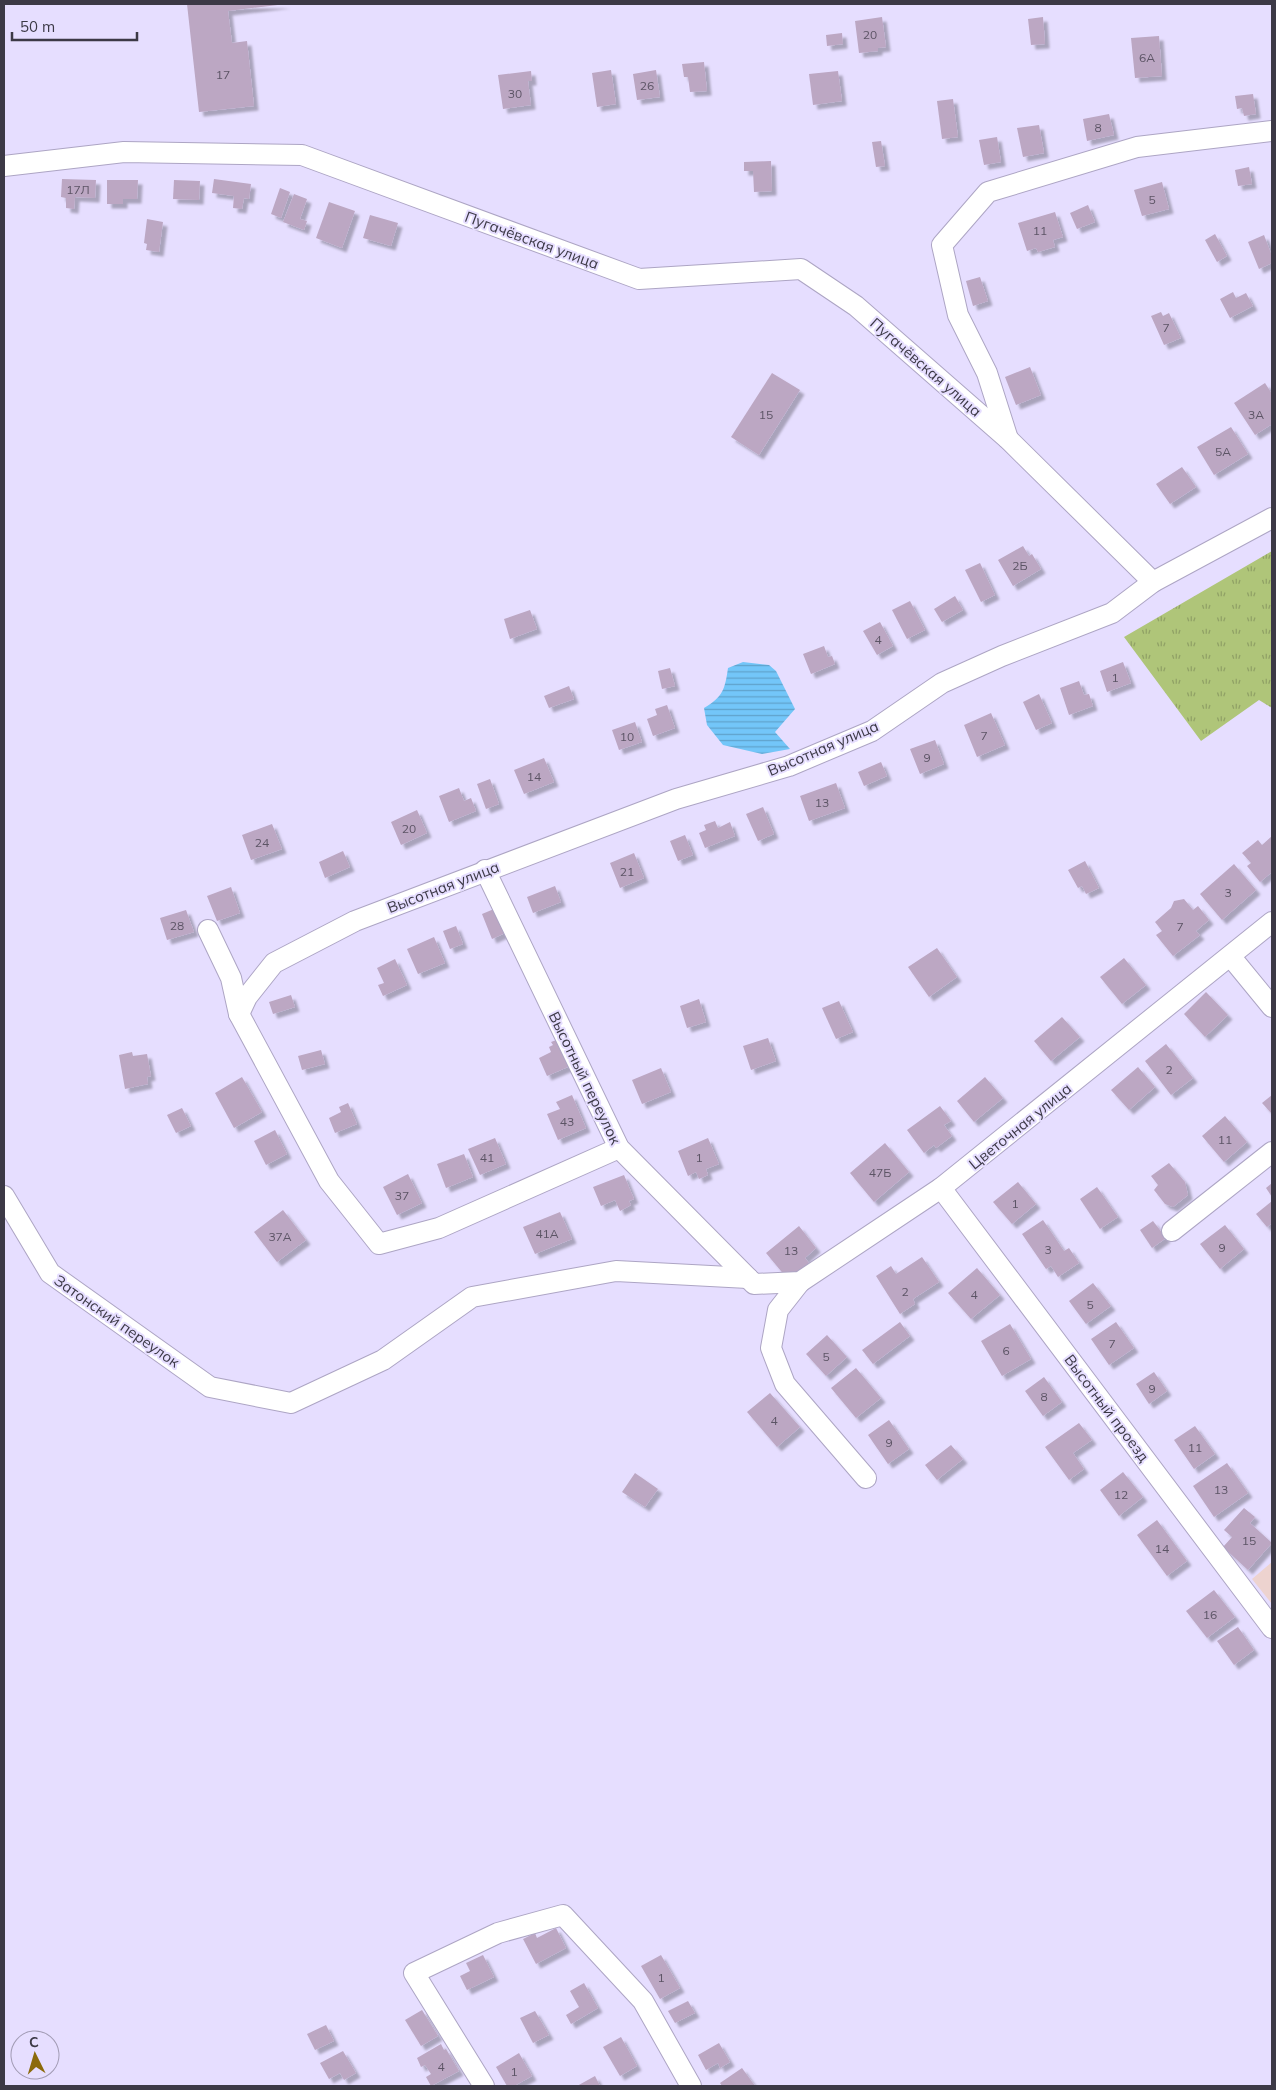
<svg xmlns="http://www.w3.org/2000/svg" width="1276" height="2090" font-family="Mulish,sans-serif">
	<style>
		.education { fill: #edd3cf }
		.grass { fill: url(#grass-tufts) }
		.water { fill: url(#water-rules) }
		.building { fill: #bca7c3; filter: url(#shadow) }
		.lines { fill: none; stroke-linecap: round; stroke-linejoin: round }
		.street-casing { stroke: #ada5c4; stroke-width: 22 }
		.street { stroke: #fff; stroke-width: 20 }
		.labels { text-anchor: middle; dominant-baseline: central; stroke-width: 4; stroke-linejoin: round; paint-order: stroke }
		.number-label { font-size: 12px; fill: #5c5465 }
		.street-label { font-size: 15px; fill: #3c3946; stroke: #e6deff }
	</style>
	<defs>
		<pattern id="grass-tufts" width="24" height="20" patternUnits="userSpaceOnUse" patternTransform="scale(1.25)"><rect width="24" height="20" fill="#afc579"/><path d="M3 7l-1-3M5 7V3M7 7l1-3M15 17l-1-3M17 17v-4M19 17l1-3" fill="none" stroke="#90a165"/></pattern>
		<pattern id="water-rules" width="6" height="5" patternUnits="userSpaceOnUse" patternTransform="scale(1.25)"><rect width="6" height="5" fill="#73c6f9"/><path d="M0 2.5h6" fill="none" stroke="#60a2cb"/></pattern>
		<filter id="shadow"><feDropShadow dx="4.5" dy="4.5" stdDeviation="1" flood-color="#0004"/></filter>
	</defs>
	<rect width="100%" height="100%" fill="#e6deff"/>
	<polygon class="education" points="1272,1562 1272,1604 1252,1579"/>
	<polygon class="grass" points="1272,551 1272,708 1259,700 1201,741 1124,637"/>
	<path class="water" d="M 743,662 L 769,665 L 776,671 L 795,709 L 775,732 L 790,749 L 762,754 L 723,745 L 707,725 L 704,708 C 723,697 725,689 728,668 Z"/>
	<g class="building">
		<polygon points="187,4 286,4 228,11 232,43 247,41 254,106 199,112"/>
		<polygon points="882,17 886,47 878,48 878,51 859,53 855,21"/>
		<polygon points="1043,17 1045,44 1031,45 1028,19"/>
		<polygon points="842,33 843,44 827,46 826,35"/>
		<polygon points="1159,36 1162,76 1135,78 1131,38"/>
		<polygon points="704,62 707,91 690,92 688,77 684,77 682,64"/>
		<polygon points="611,70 616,104 597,107 592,73"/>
		<polygon points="656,70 660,97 637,100 633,74"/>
		<polygon points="531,71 532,81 528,81 531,105 503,109 498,75"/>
		<polygon points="838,71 842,101 813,105 809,74"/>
		<polygon points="1253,94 1256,114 1244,116 1242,108 1237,109 1235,96"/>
		<polygon points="953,99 958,137 942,139 937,101"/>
		<polygon points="1109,114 1114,135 1087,141 1083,119"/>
		<polygon points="1039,125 1044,153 1023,157 1017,128"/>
		<polygon points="997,137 1001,162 984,165 979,140"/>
		<polygon points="881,141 885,166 876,167 872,142"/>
		<polygon points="771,161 772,191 754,192 753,171 744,171 744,162"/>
		<polygon points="1249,167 1252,184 1238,186 1235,170"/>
		<polygon points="62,179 96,180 95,198 75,197 74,209 66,208 66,198 61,197"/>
		<polygon points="214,179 251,184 249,199 244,198 242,209 233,208 234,196 212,193"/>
		<polygon points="107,180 138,180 137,199 123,199 123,204 107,204"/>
		<polygon points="174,180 200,181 199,200 173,199"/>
		<polygon points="1162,182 1169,209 1142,216 1134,190"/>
		<polygon points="280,188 290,192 281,218 271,214"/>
		<polygon points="294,194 307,199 300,219 307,221 304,230 283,222"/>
		<polygon points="329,202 355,211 342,248 316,238"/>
		<polygon points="1088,205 1095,222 1077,229 1070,213"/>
		<polygon points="1055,212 1063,237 1053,240 1055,247 1038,252 1036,248 1027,251 1018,223"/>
		<polygon points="370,215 398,223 391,246 363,238"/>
		<polygon points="147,219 163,222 159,252 146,250 147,244 144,243"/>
		<polygon points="1215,234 1227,256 1217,262 1205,240"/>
		<polygon points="1264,235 1272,256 1272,263 1259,269 1248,242"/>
		<polygon points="980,277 988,301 973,306 966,281"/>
		<polygon points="1233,292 1236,298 1246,293 1253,306 1230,318 1220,299"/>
		<polygon points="1161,312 1163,316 1169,313 1181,338 1164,345 1151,316"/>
		<polygon points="1030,367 1041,395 1016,405 1005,377"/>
		<polygon points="772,373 800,390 759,455 731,437"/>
		<polygon points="1265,383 1272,394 1272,424 1255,435 1234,403"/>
		<polygon points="1231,427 1248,454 1214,475 1197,447"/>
		<polygon points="1182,467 1196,487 1170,504 1156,484"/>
		<polygon points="1023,546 1029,556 1032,554 1041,569 1013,586 998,560"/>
		<polygon points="980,563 995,595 981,602 965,570"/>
		<polygon points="955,596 963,610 942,622 934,609"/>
		<polygon points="910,601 925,630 907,639 892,610"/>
		<polygon points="530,610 537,629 510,639 504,619"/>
		<polygon points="880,622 893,646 877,655 863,631"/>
		<polygon points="824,646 828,657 832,656 835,664 811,674 803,654"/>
		<polygon points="1123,662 1131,683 1107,692 1100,671"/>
		<polygon points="670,668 675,686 662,689 658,671"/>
		<polygon points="1079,681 1084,695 1089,694 1093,706 1069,715 1060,688"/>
		<polygon points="569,686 574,699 549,708 544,696"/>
		<polygon points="1039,694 1052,723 1036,730 1023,702"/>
		<polygon points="667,705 675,728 653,736 647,719 657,715 655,709"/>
		<polygon points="991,713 1005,745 977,757 964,725"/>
		<polygon points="635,722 642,742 619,750 612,730"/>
		<polygon points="935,740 944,764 920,774 910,749"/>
		<polygon points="544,758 554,782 524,794 514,770"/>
		<polygon points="881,762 887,776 864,786 858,772"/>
		<polygon points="490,779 499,804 486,809 477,784"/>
		<polygon points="836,783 845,808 809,821 800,796"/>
		<polygon points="459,788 464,801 471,798 476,811 449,822 439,796"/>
		<polygon points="763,807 774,834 758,841 746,814"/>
		<polygon points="417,810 427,833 401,845 391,822"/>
		<polygon points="715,821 718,828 730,822 735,836 705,848 699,833 706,830 704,825"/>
		<polygon points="272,824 282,849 251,860 242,835"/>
		<polygon points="685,835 693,855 678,861 670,841"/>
		<polygon points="1272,836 1272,872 1260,882 1247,866 1251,863 1242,853 1258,840 1262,845"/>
		<polygon points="343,851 350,867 325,878 319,862"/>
		<polygon points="634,853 644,878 620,888 610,863"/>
		<polygon points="1085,861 1099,888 1086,894 1082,886 1078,888 1068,870"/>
		<polygon points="1234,864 1256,890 1222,920 1200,894"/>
		<polygon points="555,886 561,902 533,913 527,897"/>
		<polygon points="231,887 240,913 217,921 207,896"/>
		<polygon points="1184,899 1193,910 1198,906 1209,920 1196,931 1200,935 1173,956 1156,935 1162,931 1155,922 1171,908 1174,901"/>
		<polygon points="494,909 505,933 492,939 482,914"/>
		<polygon points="186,910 194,932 167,940 160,918"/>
		<polygon points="456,926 463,944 450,949 443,931"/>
		<polygon points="434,937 445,963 418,974 407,949"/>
		<polygon points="937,948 957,977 929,997 908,967"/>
		<polygon points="1124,958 1146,985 1122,1004 1100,977"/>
		<polygon points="395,959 407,985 383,996 378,985 384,983 377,968"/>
		<polygon points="1206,992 1228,1015 1205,1037 1184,1014"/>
		<polygon points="291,995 295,1007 273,1014 269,1002"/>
		<polygon points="699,999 706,1022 687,1028 680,1006"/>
		<polygon points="839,1001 853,1032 836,1039 822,1008"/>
		<polygon points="1062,1017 1080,1037 1051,1061 1034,1041"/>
		<polygon points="768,1038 776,1061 751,1070 743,1046"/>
		<polygon points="559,1039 570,1066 547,1076 539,1058 551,1052 549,1047 553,1045 551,1042"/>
		<polygon points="1166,1044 1193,1078 1171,1095 1145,1061"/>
		<polygon points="321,1050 325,1064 302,1070 298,1056"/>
		<polygon points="132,1052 133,1056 147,1054 151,1076 147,1077 148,1084 125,1089 119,1055"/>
		<polygon points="1138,1067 1155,1087 1129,1110 1111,1090"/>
		<polygon points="661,1068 671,1092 642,1104 632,1080"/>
		<polygon points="242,1077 262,1112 234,1128 215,1093"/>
		<polygon points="985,1077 1003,1098 974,1122 957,1101"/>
		<polygon points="572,1095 586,1128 558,1140 547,1114 560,1109 556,1102"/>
		<polygon points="1272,1095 1272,1114 1262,1103"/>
		<polygon points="348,1103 357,1124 335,1133 329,1118 341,1112 339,1107"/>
		<polygon points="940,1106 951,1121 944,1125 952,1136 936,1148 934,1145 924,1153 907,1130"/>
		<polygon points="182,1108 191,1126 176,1133 167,1115"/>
		<polygon points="1225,1116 1247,1142 1224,1162 1202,1136"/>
		<polygon points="275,1130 287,1154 266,1165 254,1141"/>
		<polygon points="495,1138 506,1164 480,1175 468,1149"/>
		<polygon points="708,1138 719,1164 706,1169 708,1175 699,1179 696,1172 688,1176 678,1151"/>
		<polygon points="885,1143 909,1172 874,1202 850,1173"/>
		<polygon points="464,1154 473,1177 446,1188 437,1164"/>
		<polygon points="1169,1163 1185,1182 1188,1195 1173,1207 1165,1204 1154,1190 1158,1185 1151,1176"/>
		<polygon points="408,1174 422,1203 397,1215 383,1187"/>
		<polygon points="624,1175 634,1199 629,1201 631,1205 620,1211 615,1200 601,1206 593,1187"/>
		<polygon points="1018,1182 1036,1204 1012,1224 993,1202"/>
		<polygon points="1272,1183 1272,1197 1266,1188"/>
		<polygon points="1097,1187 1118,1217 1100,1229 1080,1199"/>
		<polygon points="1272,1201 1272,1223 1267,1227 1256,1214"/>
		<polygon points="283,1210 306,1240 277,1262 254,1232"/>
		<polygon points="560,1212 572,1239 535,1254 523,1227"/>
		<polygon points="1043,1220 1064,1251 1069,1248 1079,1263 1058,1277 1051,1266 1046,1269 1022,1234"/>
		<polygon points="1153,1221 1166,1238 1152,1248 1140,1230"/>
		<polygon points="1225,1225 1244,1249 1220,1269 1200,1244"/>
		<polygon points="799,1226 816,1248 805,1258 809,1263 793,1276 786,1277 766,1253"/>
		<polygon points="922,1257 939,1282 913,1299 915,1304 900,1314 876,1276 891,1266 896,1274"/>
		<polygon points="977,1268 1000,1295 971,1319 948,1293"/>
		<polygon points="1093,1283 1111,1306 1086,1324 1069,1301"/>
		<polygon points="900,1322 910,1336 873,1364 862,1350"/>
		<polygon points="1116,1322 1134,1348 1109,1365 1091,1339"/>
		<polygon points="1010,1324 1031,1359 1002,1376 981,1341"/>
		<polygon points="827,1335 847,1357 826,1376 806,1354"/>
		<polygon points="856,1368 881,1398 856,1418 831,1388"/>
		<polygon points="1154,1372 1167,1391 1149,1404 1136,1384"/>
		<polygon points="1044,1377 1062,1402 1043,1416 1025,1391"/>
		<polygon points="770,1393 800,1427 777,1447 747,1412"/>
		<polygon points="889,1420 909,1449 888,1464 868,1435"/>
		<polygon points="1079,1423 1092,1440 1073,1453 1084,1469 1069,1480 1045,1447"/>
		<polygon points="1195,1426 1215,1454 1194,1469 1174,1440"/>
		<polygon points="951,1445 963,1459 937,1480 925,1465"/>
		<polygon points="1227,1463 1248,1493 1214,1517 1193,1486"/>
		<polygon points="1123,1472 1143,1497 1119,1516 1100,1490"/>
		<polygon points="635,1473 658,1489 645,1507 622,1492"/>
		<polygon points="1244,1508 1255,1517 1250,1523 1272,1543 1248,1570 1223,1547 1232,1537 1224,1530"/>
		<polygon points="1157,1520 1187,1561 1167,1576 1137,1535"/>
		<polygon points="1214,1590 1235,1617 1207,1638 1186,1611"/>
		<polygon points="1238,1627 1254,1650 1234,1665 1217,1641"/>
		<polygon points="556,1928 566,1948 536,1964 523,1939 535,1933 537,1938"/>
		<polygon points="483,1955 494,1977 467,1990 460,1976 470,1971 466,1963"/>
		<polygon points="661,1955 680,1988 660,1999 641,1966"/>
		<polygon points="584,1983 598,2008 571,2024 566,2015 579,2007 570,1991"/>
		<polygon points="688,2001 695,2013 675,2023 668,2011"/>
		<polygon points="422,2010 438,2036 421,2046 405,2020"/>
		<polygon points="535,2011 549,2035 533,2043 520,2018"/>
		<polygon points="326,2025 334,2041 315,2050 307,2034"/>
		<polygon points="621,2037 637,2066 620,2076 603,2047"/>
		<polygon points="719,2043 730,2062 720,2068 718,2063 706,2070 698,2055"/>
		<polygon points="441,2044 444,2050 446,2049 459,2071 431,2086 426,2077 431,2074 425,2065 421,2067 417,2058"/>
		<polygon points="343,2051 356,2073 344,2080 340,2073 329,2079 320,2063"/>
		<polygon points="519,2053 532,2076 514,2086 507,2086 496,2067"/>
		<polygon points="742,2068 755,2086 722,2086 720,2083"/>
		<polygon points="595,2076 600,2086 577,2086"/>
	</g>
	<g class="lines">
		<defs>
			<g id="street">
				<polyline points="4,166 124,152 302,155 639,279 801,269 856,306 1008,439 1153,582"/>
				<polyline points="1008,439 987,373 958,315 942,245 988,192 1137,147 1272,131"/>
				<polyline points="485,870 619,1148 754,1284 800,1282 941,1188 1272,922"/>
				<polyline points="208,930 231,978 239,1014 329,1181 379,1244 439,1228 619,1148"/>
				<polyline points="1231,957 1272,1007"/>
				<polyline points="239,1014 247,997 274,963 355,921 676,799 789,766 872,731 942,683 1002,656 1112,613 1153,582 1272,518"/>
				<polyline points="941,1188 1272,1628"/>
				<polyline points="4,1196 50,1273 210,1387 291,1403 383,1360 472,1297 616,1271 748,1278"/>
				<polyline points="1172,1231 1272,1152"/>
				<polyline points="800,1282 778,1310 771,1348 785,1384 866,1478"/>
				<polyline points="484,2086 414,1973 498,1933 563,1915 643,2001 691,2086"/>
			</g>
		</defs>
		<use href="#street" class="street-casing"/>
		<use href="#street" class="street"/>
	</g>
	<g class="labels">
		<g class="number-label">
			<text x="870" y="34">20</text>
			<text x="1147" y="57">6А</text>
			<text x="223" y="74">17</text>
			<text x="647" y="85">26</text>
			<text x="515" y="93">30</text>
			<text x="1098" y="127">8</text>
			<text x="78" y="189">17Л</text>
			<text x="1152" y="199">5</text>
			<text x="1040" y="230">11</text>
			<text x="1166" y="327">7</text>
			<text x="766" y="414">15</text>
			<text x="1256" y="414">3А</text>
			<text x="1223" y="451">5А</text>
			<text x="1020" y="565">2Б</text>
			<text x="878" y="639">4</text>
			<text x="1115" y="677">1</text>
			<text x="984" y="735">7</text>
			<text x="627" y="736">10</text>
			<text x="927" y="757">9</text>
			<text x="534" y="776">14</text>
			<text x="822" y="802">13</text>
			<text x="409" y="828">20</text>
			<text x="262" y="842">24</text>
			<text x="627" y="871">21</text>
			<text x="1228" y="892">3</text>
			<text x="177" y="925">28</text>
			<text x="1180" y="926">7</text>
			<text x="1169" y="1069">2</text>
			<text x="567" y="1121">43</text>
			<text x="1225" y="1139">11</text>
			<text x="487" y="1157">41</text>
			<text x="699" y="1157">1</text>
			<text x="880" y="1172">47Б</text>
			<text x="402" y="1195">37</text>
			<text x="1015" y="1203">1</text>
			<text x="547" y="1233">41А</text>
			<text x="280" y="1236">37А</text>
			<text x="1222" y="1247">9</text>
			<text x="1048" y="1249">3</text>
			<text x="791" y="1250">13</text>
			<text x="905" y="1291">2</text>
			<text x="974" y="1294">4</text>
			<text x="1090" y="1304">5</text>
			<text x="1112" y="1343">7</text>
			<text x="1006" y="1350">6</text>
			<text x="826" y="1356">5</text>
			<text x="1152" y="1388">9</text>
			<text x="1044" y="1396">8</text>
			<text x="774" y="1420">4</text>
			<text x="889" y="1442">9</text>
			<text x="1195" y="1447">11</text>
			<text x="1221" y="1489">13</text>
			<text x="1121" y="1494">12</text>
			<text x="1249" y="1540">15</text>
			<text x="1162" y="1548">14</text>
			<text x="1210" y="1614">16</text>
			<text x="661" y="1977">1</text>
			<text x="441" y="2066">4</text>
			<text x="514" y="2071">1</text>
		</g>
		<g class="street-label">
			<text transform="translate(532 240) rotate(20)">Пугачёвская улица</text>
			<text transform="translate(926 367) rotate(41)">Пугачёвская улица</text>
			<text transform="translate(823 748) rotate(-23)">Высотная улица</text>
			<text transform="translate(443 887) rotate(-21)">Высотная улица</text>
			<text transform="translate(585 1078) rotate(64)">Высотный переулок</text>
			<text transform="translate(1020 1126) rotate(-39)">Цветочная улица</text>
			<text transform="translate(117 1321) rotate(35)">Затонский переулок</text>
			<text transform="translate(1107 1408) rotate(53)">Высотный проезд</text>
		</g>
	</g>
	<rect width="1276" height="2090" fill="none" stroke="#3c3946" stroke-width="10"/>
	<g transform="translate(35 2055) rotate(355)"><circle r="24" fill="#e6deff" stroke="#a29cb5"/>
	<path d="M0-4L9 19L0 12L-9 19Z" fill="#8b6a0b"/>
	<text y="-8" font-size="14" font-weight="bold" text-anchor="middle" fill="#3c3946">С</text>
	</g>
	<path d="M12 32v8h125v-8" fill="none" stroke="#3c3946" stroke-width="2.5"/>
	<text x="20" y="32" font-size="15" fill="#3c3946" stroke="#e6deff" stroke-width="4" paint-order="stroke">50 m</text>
</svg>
